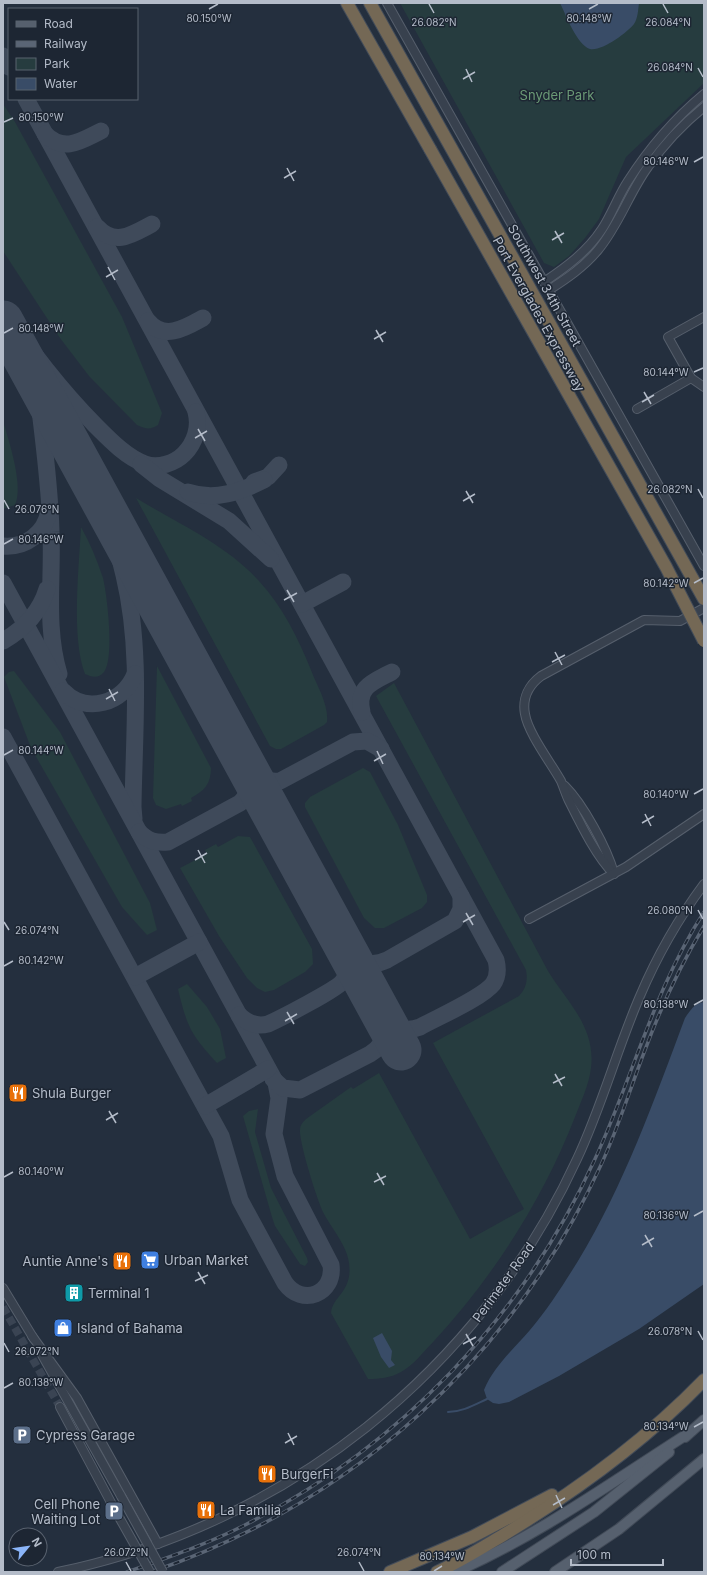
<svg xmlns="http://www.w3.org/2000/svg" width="707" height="1575" font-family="Inter,sans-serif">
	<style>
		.green { fill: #263c3f }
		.water { fill: #394c67 }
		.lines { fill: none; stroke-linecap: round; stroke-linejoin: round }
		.stream { stroke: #394c67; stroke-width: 2 }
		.taxiway { stroke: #3f4a5a; stroke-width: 17 }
		.runway { stroke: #3f4a5a; stroke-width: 41 }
		.minor-tunnel { stroke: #3a4453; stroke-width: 8; stroke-dasharray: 8 4; stroke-linecap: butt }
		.minor-casing { stroke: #565f6c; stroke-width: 10 }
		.major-casing { stroke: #414a57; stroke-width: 12 }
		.highway-casing { stroke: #434c59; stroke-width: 14 }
		.minor { stroke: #38414e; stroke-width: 8 }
		.major { stroke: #56606e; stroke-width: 10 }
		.highway { stroke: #746855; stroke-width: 12 }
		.rail-casing { stroke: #5a6575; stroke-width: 3.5 }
		.rail { stroke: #1d2633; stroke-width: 2; stroke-dasharray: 6; stroke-linecap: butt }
		.minor-bridge-casing { stroke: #565f6c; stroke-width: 10; stroke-linecap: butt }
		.highway-bridge-casing { stroke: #434c59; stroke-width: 14; stroke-linecap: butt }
		.minor-bridge { stroke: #38414e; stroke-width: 8 }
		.highway-bridge { stroke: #746855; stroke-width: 12 }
		.ticks { fill: none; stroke: #b4bcc9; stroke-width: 1.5 }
		.labels { text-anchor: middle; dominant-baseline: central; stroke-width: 3; stroke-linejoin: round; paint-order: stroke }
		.park-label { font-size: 13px; fill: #6b9a76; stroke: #1d2633 }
		.street-label { font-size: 13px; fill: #b4bcc9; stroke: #1d2633 }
		.poi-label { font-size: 13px; fill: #b4bcc9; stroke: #1d2633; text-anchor: start }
		.ticks-label { font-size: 10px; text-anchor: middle; fill: #b4bcc9; stroke: #1d2633; stroke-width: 3; stroke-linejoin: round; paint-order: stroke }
	</style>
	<rect width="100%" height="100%" fill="#242f3e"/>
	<g class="green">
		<polygon points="400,3 704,3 704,83 626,157 599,219 585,238 569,256 554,267 544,263"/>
		<path d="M 3,104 L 15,122 L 122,317 L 162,413 L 158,425 C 150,430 146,429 137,425 L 89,376 L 60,338 L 3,251 Z"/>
		<path d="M 3,421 C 9,441 24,487 15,505 L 3,509 Z"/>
		<path d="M 136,498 C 177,523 227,545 259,581 C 283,607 298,638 311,670 C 317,686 329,705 327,722 L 324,725 L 281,749 L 276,749 L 270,746 Z"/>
		<path d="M 81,527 C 90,543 97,560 103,578 C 107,594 115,659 104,672 C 98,679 92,677 85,674 C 71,637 79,568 81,527 Z"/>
		<path d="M 157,666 L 211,768 C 211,784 204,791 191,798 L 192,801 L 182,806 L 181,804 L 166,809 L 156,805 L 153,798 Z"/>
		<polygon points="14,671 60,732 150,903 157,930 147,935 122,907 31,748 4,677 9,672"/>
		<path d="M 394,683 L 548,971 C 567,1002 596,1027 591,1068 C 589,1085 581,1101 575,1117 C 543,1199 494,1276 434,1341 C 423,1352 414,1365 401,1372 C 390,1378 380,1379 368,1379 L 331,1313 C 333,1295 353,1292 349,1263 C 347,1245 331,1228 323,1212 C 317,1200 299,1142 300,1130 C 300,1125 303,1122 306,1119 L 351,1087 L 353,1089 L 379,1073 L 470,1239 L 524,1209 L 433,1043 L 519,996 C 526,989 528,980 526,970 L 376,696 Z"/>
		<polygon points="363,768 370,772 398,825 427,895 427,902 422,908 384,928 375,928 364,918 305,807 305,803 310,797"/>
		<polygon points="238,836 250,837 312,949 313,964 305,972 274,990 265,992 257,988 247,978 219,936 180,868 207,854 205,850 216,844 218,847"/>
		<path d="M 187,984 L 207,1007 L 220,1029 L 226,1058 L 217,1063 C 191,1035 187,1027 178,989 Z"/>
		<polygon points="258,1109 255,1132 271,1188 307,1258 308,1262 305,1266 300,1264 275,1226 272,1217 243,1116 249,1111"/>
	</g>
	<g class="water">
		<path d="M 560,3 L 639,3 C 638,10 638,18 634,24 C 628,32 601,52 590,49 C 577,45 566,15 560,3 Z"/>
		<path d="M 704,1002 L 704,1284 L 639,1329 L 559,1376 L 509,1402 L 499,1404 L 493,1403 L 487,1399 L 484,1390 C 494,1366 513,1350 530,1330 C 548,1309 563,1285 578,1261 C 624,1185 654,1101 685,1018 C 690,1011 694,1003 704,1002 Z"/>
		<polygon points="382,1333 392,1351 391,1360 395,1365 389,1368 381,1357 373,1338"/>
	</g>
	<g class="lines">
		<path class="stream" d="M 448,1412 C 462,1412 474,1405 487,1399"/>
		<g class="taxiway">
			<polyline points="3,56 9,67"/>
			<path d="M 26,99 L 496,960 C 498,968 498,977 493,984 C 482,998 438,1017 420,1027 C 405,1033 394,1027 383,1017"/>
			<path d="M 45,134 C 64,153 81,141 101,131"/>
			<path d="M 97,227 C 115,247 133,234 152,224"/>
			<path d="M 3,309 C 30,351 60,389 95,425 C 109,439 126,457 145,464 C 158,469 175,463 184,454 C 195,443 200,427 196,412"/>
			<path d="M 148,321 C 164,341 185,328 203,318"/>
			<path d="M 37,383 C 42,432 50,482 51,532 C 53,579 45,627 59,674"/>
			<polyline points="141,464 160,479 229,521 271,559"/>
			<path d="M 87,475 C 102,508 116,540 124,575 C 142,650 134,730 133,807 L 134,819"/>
			<polyline points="254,482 268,477 279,465"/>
			<path d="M 188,492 C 215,501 240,492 264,480"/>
			<path d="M 3,546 C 26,548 45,533 49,511"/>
			<path d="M 3,583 L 276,1083 L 279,1098 L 274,1134 L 285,1176 L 331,1265 C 335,1294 302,1307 285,1283 L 240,1200 L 221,1136 L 3,737"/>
			<polyline points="302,604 343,582"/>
			<path d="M 3,641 C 24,629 40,612 47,589"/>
			<path d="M 63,691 C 86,715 124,703 135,674"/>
			<path d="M 362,712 C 356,687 373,682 392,672"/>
			<path d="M 245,764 C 255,775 264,783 280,781 L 353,742 L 367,741 L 381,749"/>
			<path d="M 139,832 C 148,841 155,843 168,842 L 240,803 C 253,790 250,778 244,762"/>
			<path d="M 348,952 C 360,963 372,967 387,960 L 455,921 L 461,909 L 461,896"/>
			<polyline points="135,977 199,942"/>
			<path d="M 239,1015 C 247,1023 256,1027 268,1024 C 279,1019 338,989 343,981 C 350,972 350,962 348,952"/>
			<path d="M 273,1079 L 283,1088 L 300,1090 L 370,1054 C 385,1045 388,1032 383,1017"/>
			<polyline points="205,1106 268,1069"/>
		</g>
		<polyline class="runway" points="3,321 401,1050"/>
		<polyline class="minor-tunnel" points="3,1307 60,1407"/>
		<defs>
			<g id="minor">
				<polyline points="387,3 704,566"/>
				<path d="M 544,282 C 566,267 587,252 602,229 C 612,214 618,196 628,181 C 649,148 674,119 704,94"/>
				<path d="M 549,290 C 566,279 584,267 598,250 C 619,225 629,193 648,167 C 664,144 683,124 704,107"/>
				<polyline points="704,317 668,337 691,378 704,387"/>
				<polyline points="637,409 691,378"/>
				<path d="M 565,786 C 583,804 607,848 614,873"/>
				<path d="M 614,874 C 597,858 580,823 569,801 C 566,795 564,788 561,781 C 551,763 528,733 525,714 C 522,698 529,685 541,676 L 644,620 L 680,621 L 704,608"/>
				<polyline points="529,919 626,867 704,814"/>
				<polyline points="3,1288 34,1339"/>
				<polyline points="32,1336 77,1398 158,1544"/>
				<polyline points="41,1353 121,1496"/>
				<polyline points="60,1407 115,1510"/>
				<path d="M 58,1572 C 286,1525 480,1370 577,1159 C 602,1106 617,1049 640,996 C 657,956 678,919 704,884"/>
			</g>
			<g id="major">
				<polyline points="685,1437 704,1420"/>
				<path d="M 455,1572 C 539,1535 612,1482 689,1433"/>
				<polyline points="502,1572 594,1512 669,1452"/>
				<polyline points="555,1572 619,1529 704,1459"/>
			</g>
			<g id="highway">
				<polyline points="347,3 430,149"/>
				<polyline points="370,3 704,599"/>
				<polyline points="390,1572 472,1537 552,1495"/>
				<path d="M 437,1572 C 461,1561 483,1547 505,1534 C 576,1491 646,1440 704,1380"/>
			</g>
		</defs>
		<use href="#minor" class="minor-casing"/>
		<use href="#major" class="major-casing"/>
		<use href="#highway" class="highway-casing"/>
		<use href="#minor" class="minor"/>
		<use href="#major" class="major"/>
		<use href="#highway" class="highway"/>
		<defs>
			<g id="rail">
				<path d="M 127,1572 C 166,1558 205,1545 243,1526 C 399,1447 522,1319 595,1159 C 633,1077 654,989 704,912"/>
				<path d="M 151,1572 C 352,1503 511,1360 600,1167 C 618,1129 630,1089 645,1050 C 661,1007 680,966 704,926"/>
			</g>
		</defs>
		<use href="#rail" class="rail-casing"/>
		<use href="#rail" class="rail"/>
		<defs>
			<g id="minor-bridge">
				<polyline points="121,1496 163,1572"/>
				<polyline points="115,1510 150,1572"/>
			</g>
			<polyline id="highway-bridge" points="430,149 666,567 704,641"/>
		</defs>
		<use href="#minor-bridge" class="minor-bridge-casing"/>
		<use href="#highway-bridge" class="highway-bridge-casing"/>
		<use href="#minor-bridge" class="minor-bridge"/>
		<use href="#highway-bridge" class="highway-bridge"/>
	</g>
	<path class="ticks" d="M 429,4 L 434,13M 663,4 L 668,13M 209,9 L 218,4M 589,9 L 598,4M 698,68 L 703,77M 466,69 L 472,82M 463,79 L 475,72M 4,122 L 13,118M 694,162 L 703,157M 287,168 L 294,181M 284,178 L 296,171M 555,231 L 562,243M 552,240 L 564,233M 108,267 L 115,280M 106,277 L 118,270M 376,330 L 383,342M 4,333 L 13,328M 374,339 L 386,332M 694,372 L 703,368M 644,392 L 651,404M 642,402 L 654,395M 198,429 L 205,441M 195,438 L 207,431M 698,489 L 703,498M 466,491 L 473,503M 4,500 L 9,509M 463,501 L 475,494M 4,544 L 13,539M 694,583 L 703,578M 287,590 L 294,602M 284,600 L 297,593M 555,652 L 562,665M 552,662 L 565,655M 109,689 L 115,701M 106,699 L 118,692M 377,751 L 383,764M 4,755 L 13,750M 374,761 L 386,754M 694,794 L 703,789M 645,814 L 651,826M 642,823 L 654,816M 198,850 L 205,863M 195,860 L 207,853M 698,910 L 703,919M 466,913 L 473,925M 4,922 L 9,930M 463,922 L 475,915M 4,966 L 13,961M 694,1005 L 703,1000M 287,1012 L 294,1024M 285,1021 L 297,1014M 555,1074 L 562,1086M 553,1083 L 565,1077M 109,1111 L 116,1123M 106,1120 L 118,1113M 377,1173 L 384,1185M 4,1177 L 13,1172M 374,1182 L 386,1176M 694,1216 L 703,1211M 645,1235 L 652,1247M 642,1245 L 654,1238M 198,1272 L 205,1284M 195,1281 L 208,1275M 698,1331 L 703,1340M 466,1334 L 473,1346M 4,1343 L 9,1352M 463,1344 L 476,1337M 4,1388 L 13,1383M 694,1427 L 703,1422M 288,1433 L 294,1445M 285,1443 L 297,1436M 556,1495 L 562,1508M 553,1505 L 565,1498M 126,1562 L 131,1571M 359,1562 L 364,1571M 434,1571 L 442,1566"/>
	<defs>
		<symbol id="restaurant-square" viewBox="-11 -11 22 22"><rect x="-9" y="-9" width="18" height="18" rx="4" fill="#e8710a" stroke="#1d2633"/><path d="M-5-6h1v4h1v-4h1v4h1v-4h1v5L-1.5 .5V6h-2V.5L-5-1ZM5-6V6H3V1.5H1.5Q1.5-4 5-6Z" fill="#fff"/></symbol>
		<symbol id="supermarket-square" viewBox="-11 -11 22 22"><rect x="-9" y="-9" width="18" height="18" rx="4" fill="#3f7fe0" stroke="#1d2633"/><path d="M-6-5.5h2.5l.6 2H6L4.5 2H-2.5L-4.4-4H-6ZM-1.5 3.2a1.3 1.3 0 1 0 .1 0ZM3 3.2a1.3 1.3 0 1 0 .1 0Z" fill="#fff"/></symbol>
		<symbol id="building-square" viewBox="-11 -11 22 22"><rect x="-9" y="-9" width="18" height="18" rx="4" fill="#0f9aa8" stroke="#1d2633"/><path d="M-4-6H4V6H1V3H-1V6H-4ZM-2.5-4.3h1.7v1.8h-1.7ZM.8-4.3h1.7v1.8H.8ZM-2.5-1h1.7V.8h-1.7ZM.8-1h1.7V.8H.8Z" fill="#fff"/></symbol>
		<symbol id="shop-square" viewBox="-11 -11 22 22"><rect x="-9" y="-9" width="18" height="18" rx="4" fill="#3f7fe0" stroke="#1d2633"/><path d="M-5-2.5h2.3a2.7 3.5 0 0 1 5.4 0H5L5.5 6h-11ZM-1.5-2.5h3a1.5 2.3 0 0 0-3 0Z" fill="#fff"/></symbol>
		<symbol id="parking-square" viewBox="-11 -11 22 22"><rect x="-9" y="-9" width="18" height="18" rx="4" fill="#5c6f8a" stroke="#1d2633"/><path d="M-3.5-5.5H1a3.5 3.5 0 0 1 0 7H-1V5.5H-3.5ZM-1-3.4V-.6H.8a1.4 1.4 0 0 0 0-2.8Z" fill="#fff"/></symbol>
	</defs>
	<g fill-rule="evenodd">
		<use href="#restaurant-square" x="7" y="1082" width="22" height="22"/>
		<use href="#supermarket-square" x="139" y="1249" width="22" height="22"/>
		<use href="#restaurant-square" x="111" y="1250" width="22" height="22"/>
		<use href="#building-square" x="63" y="1282" width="22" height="22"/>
		<use href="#shop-square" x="52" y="1317" width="22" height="22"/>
		<use href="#parking-square" x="11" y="1424" width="22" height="22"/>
		<use href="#restaurant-square" x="256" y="1463" width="22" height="22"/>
		<use href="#restaurant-square" x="195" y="1499" width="22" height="22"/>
		<use href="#parking-square" x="103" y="1500" width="22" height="22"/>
	</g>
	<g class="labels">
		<g class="park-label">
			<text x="557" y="95">Snyder Park</text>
		</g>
		<g class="street-label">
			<text transform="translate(545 285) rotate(61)">Southwest 34th Street</text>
			<text transform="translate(539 314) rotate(61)">Port Everglades Expressway</text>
			<text transform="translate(503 1282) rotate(-54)">Perimeter Road</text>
		</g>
		<g class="poi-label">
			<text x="32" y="1093">Shula Burger</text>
			<text x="164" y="1260">Urban Market</text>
			<text x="108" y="1261" text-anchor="end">Auntie Anne's</text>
			<text x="88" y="1293">Terminal 1</text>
			<text x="77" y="1328">Island of Bahama</text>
			<text x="36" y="1435">Cypress Garage</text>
			<text x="281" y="1474">BurgerFi</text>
			<text x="100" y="1504" text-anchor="end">Cell Phone<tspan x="100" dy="15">Waiting Lot</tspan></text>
			<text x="220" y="1510">La Familia</text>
		</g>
	</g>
	<g class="ticks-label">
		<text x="209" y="22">80.150°W</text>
		<text x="589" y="22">80.148°W</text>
		<text x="434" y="26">26.082°N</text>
		<text x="668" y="26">26.084°N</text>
		<text x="670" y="71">26.084°N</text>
		<text x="41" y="121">80.150°W</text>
		<text x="666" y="165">80.146°W</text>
		<text x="41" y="332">80.148°W</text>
		<text x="666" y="376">80.144°W</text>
		<text x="670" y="493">26.082°N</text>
		<text x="37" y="513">26.076°N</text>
		<text x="41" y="543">80.146°W</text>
		<text x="666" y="587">80.142°W</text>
		<text x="41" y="754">80.144°W</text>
		<text x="666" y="798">80.140°W</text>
		<text x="670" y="914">26.080°N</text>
		<text x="37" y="934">26.074°N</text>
		<text x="41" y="964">80.142°W</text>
		<text x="666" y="1008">80.138°W</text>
		<text x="41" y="1175">80.140°W</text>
		<text x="666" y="1219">80.136°W</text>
		<text x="670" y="1335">26.078°N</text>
		<text x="37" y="1355">26.072°N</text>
		<text x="41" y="1386">80.138°W</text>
		<text x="666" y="1430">80.134°W</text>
		<text x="126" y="1556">26.072°N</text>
		<text x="359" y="1556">26.074°N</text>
		<text x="442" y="1560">80.134°W</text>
	</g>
	<rect width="707" height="1575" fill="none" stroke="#b4bcc9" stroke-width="8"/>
	<rect x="8" y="8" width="130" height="92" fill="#1d2633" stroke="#59626f"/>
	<rect x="16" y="21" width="20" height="6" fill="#56606e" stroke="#59626f"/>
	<text x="44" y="28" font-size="12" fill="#b4bcc9">Road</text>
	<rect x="16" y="41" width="20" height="6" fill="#5a6575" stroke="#59626f"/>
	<text x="44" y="48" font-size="12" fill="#b4bcc9">Railway</text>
	<rect x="16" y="58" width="20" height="12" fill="#263c3f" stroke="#59626f"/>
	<text x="44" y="68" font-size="12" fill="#b4bcc9">Park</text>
	<rect x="16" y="78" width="20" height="12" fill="#394c67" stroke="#59626f"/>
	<text x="44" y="88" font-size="12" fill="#b4bcc9">Water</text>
	<g transform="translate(28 1547) rotate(61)"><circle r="19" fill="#1d2633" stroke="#59626f"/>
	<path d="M0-3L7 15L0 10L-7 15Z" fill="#8ab4f8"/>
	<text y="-6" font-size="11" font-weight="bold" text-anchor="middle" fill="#b4bcc9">N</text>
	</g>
	<path d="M571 1559v6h92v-6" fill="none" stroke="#b4bcc9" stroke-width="2"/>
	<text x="577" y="1559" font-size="12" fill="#b4bcc9" stroke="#1d2633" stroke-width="3" paint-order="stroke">100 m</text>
</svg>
